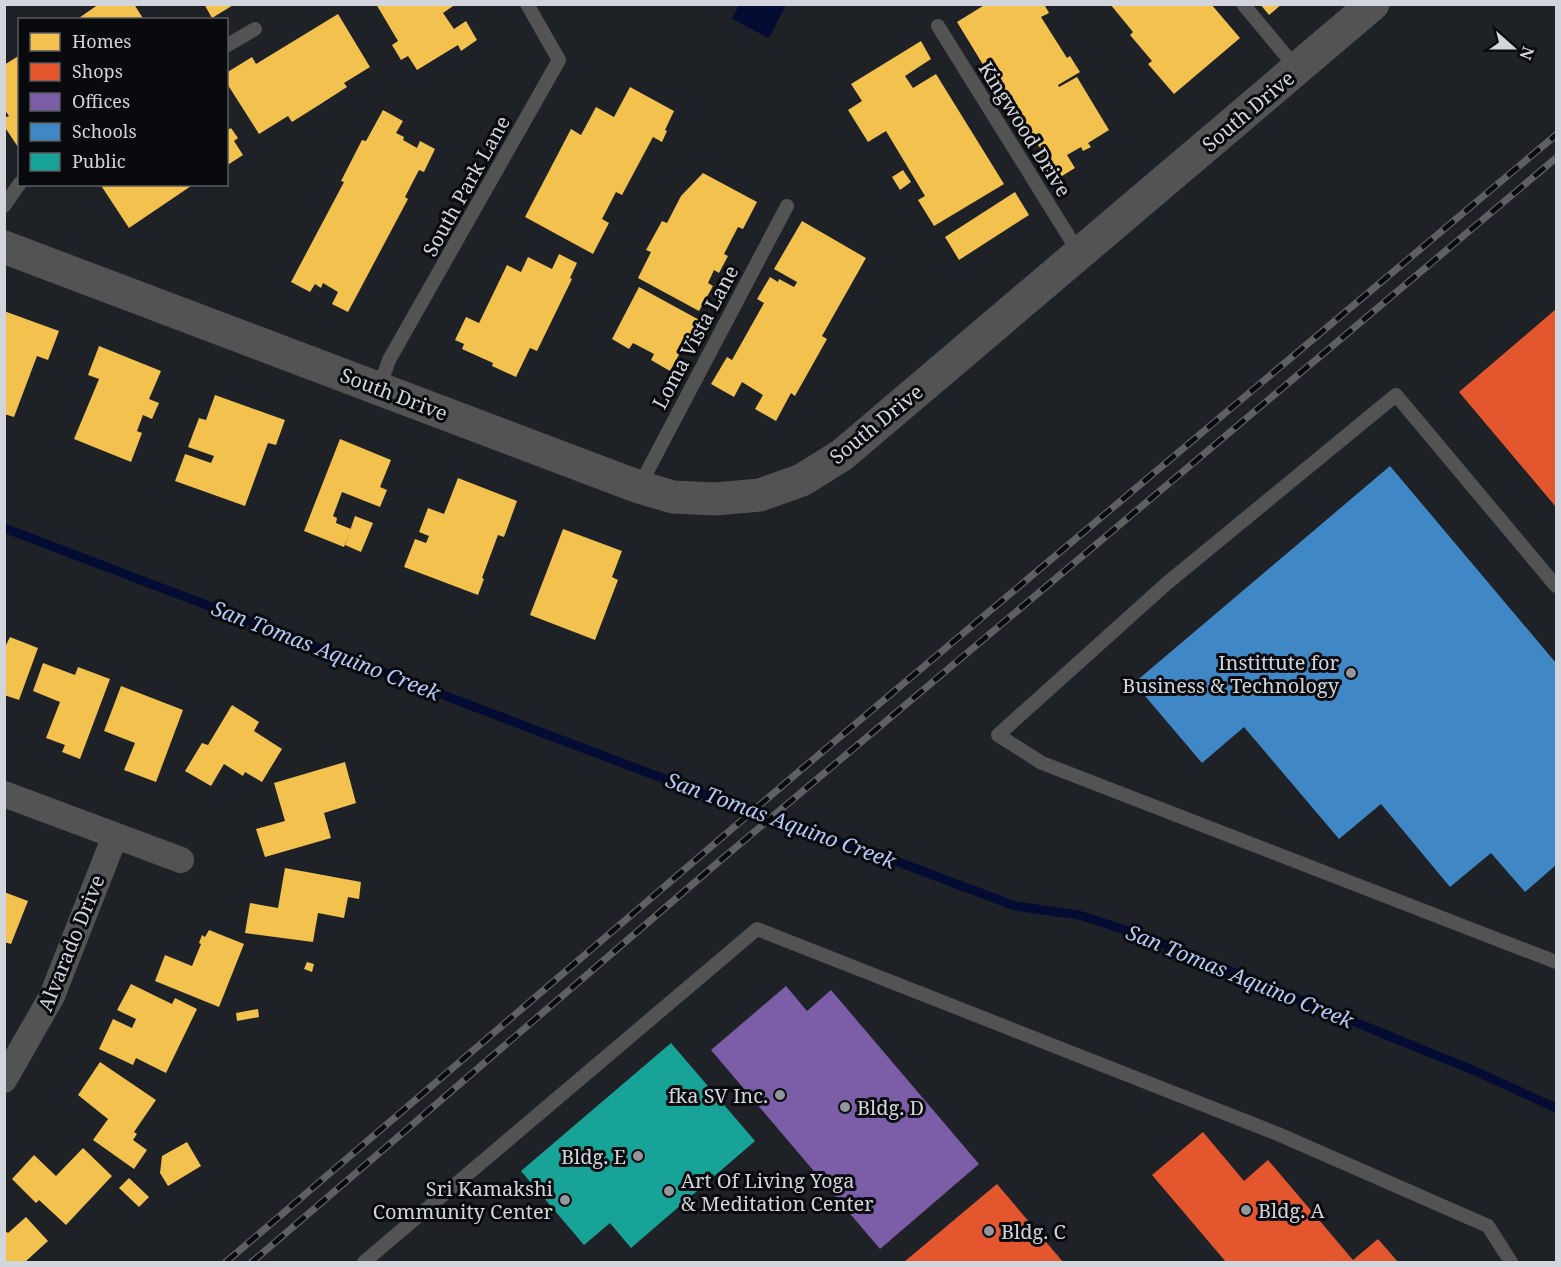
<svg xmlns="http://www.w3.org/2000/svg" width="1561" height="1267" font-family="'Noto Serif',serif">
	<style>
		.water { fill: #040c34 }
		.homes { fill: #f2c14e }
		.shops { fill: #e4572e }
		.offices { fill: #7b5ea7 }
		.schools { fill: #3f88c5 }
		.public { fill: #17a398 }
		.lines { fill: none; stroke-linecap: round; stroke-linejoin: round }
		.stream { stroke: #040c34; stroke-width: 9 }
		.service { stroke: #545353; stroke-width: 14 }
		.minor { stroke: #545353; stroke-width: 26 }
		.tertiary { stroke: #545353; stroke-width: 33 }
		.rail-casing { stroke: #5f6062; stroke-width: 7 }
		.rail { stroke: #080a0d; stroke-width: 4.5; stroke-dasharray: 14; stroke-linecap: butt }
		.poi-dot { fill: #93969c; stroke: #080a0d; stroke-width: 2 }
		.labels { text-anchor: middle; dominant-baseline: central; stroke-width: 6; stroke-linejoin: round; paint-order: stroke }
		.street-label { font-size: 20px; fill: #d2d5db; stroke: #080a0d }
		.poi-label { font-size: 20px; fill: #d2d5db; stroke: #080a0d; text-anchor: end }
		.water-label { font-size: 21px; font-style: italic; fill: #b2c9f7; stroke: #080a0d }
	</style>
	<rect width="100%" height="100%" fill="#1e2126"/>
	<polygon class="water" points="739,5 740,4 786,5 769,38 732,19"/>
	<g class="homes">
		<polygon points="99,4 134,4 144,20 76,20"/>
		<polygon points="204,4 235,4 212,18"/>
		<polygon points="376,4 456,4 443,13 454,29 466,21 477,40 461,51 458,45 417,70 408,56 401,60 392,45 398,41"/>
		<polygon points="986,4 1044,4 1049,13 1041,17 1067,58 1070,56 1080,72 1058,85 1059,87 1077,77 1109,130 1088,143 1091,147 1083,151 1081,147 1067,155 1075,168 1049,184 1033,156 1042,151 1008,97 1004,99 957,22"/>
		<polygon points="1110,4 1211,4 1240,38 1174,94 1148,64 1152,61 1130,35 1133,32"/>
		<polygon points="1260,4 1282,4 1269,15"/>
		<polygon points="338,14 370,67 344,83 347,87 319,105 292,122 288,116 259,134 226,82 226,73 252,57 256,64"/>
		<polygon points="921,41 931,59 905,76 913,88 936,74 1004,184 934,226 918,200 925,196 886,131 868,142 848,110 862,101 851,84"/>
		<polygon points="20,55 20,150 4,126 4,118 9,116 4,109 4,65"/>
		<polygon points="630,87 674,111 665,130 667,131 662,142 653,137 622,195 616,192 602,219 609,223 593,254 525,217 571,129 581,135 596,107 614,117"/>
		<polygon points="383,110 403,121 396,133 404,137 403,140 417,148 420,141 435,149 424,172 419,170 405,197 408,199 348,312 332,304 338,292 323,283 321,288 315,284 310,292 291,282 344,182 341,181 362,140 366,141"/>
		<polygon points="231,128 238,138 234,141 243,155 226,166 226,131"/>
		<polygon points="903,170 911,182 900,190 892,177"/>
		<polygon points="703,173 757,202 743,229 738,227 724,254 728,256 719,273 714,270 708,283 713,286 699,311 638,278 651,252 646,250 662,221 667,223 681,196"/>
		<polygon points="100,184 194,184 129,228"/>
		<polygon points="1015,192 1029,215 959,260 945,237"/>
		<polygon points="802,221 866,258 822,336 827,339 795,396 791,393 776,421 755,409 763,395 742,382 734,397 711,384 727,357 732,360 764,303 757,299 770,277 778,282 779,279 794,287 796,284 797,282 774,269"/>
		<polygon points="559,254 577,263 570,278 572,279 537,351 530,348 516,377 492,366 493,363 462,349 464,344 455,340 466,317 479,323 507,265 521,272 528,257 552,269"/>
		<polygon points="639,287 703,322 696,335 691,333 670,371 651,360 654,354 633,343 629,349 612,339"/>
		<polygon points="4,311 59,331 48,360 37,356 14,417 4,414"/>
		<polygon points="99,346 161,371 149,399 159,403 152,419 143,415 137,431 142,433 131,462 74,439 99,379 88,375"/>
		<polygon points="215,395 285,420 276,445 268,443 245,506 175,481 185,454 211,463 214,456 188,447 199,418 206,420"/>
		<polygon points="340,439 391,460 380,487 387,490 380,507 342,492 333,516 337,518 336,523 351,529 344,547 304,531"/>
		<polygon points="458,478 517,501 504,537 498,535 482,578 484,579 478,595 404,567 415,539 426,543 429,536 419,532 428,508 444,514"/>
		<polygon points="355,516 373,523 361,552 345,545"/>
		<polygon points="563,529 622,551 612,577 618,580 595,640 530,615"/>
		<polygon points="10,637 38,648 19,700 4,695 4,649"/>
		<polygon points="43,663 75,675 78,667 110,679 80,759 62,752 65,745 46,738 60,702 33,691"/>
		<polygon points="121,686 183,710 156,782 124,770 135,743 104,731"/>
		<polygon points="232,705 259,722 254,731 282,749 262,782 245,772 243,776 224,764 211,786 185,771 202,743 208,745"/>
		<polygon points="345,762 356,803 324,813 331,838 265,857 256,829 285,821 274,783"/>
		<polygon points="285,868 361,882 359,899 348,897 344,918 318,913 313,942 245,933 250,903 278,908"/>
		<polygon points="4,892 28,901 11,944 4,942"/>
		<polygon points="209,930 244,944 219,1007 155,981 165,955 192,966 201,944 199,943 202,935 205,937"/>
		<polygon points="307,962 314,964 312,972 304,969"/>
		<polygon points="131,984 172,1004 175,998 197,1009 166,1073 136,1058 133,1065 99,1049 113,1019 132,1028 136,1019 117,1010"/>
		<polygon points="258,1009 259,1017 237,1021 236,1013"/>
		<polygon points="100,1062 156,1100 134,1132 137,1134 133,1140 147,1150 134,1169 93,1140 108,1119 78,1095"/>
		<polygon points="187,1142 201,1166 168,1186 160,1173 162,1156"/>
		<polygon points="83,1148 112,1176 66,1225 39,1200 36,1203 12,1179 34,1155 56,1176"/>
		<polygon points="129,1178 149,1197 139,1207 119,1188"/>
		<polygon points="26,1217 48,1241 25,1262 4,1262 4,1230 8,1233"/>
	</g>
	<g class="shops">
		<polygon points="1556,309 1556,507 1459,392"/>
		<polygon points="1203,1132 1244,1181 1268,1160 1353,1260 1378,1239 1398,1262 1226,1262 1152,1175"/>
		<polygon points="997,1184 1063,1262 904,1262 979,1199"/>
	</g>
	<polygon class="offices" points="786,986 807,1011 831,990 979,1164 880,1249 711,1050"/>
	<polygon class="schools" points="1390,466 1556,663 1556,865 1525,892 1491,853 1450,887 1381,804 1339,839 1244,727 1202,763 1134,683"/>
	<polygon class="public" points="671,1043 755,1141 631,1248 610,1223 584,1245 521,1171"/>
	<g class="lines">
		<polyline class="stream" points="4,528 788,826 872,852 1015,906 1079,915 1144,936 1475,1071 1556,1108"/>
		<g class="service">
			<polyline points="1243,4 1297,69"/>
			<polyline points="938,26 1079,253"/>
			<polyline points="226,46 255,29"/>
			<polyline points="4,206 20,183"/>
			<polyline points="379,389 389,360 559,60 527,4"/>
			<polyline points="639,487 787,206"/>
			<polyline points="1556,586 1396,395 1166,584 998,735 1042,763 1556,962"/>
			<polyline points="364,1262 757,929 1278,1134 1488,1226 1511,1262"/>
		</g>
		<g class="minor">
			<polyline points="4,794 181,860"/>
			<polyline points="4,1080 52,996 115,836"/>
		</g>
		<polyline class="tertiary" points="4,247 639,487 673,497 715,499 760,495 802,480 842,455 1373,4"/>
		<defs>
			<g id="rail">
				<polyline points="226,1262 803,768 1556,135"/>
				<polyline points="252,1262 722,859 1556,158"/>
			</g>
		</defs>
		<use href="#rail" class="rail-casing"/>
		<use href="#rail" class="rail"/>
	</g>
	<g class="poi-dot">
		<circle cx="1351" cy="673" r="6"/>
		<circle cx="780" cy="1095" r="6"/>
		<circle cx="845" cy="1107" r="6"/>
		<circle cx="638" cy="1156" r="6"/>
		<circle cx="669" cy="1191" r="6"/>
		<circle cx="565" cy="1200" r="6"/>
		<circle cx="1246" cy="1210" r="6"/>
		<circle cx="989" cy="1231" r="6"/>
	</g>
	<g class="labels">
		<g class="street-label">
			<text transform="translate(1248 111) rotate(-40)">South Drive</text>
			<text transform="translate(1025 129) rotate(58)">Kingwood Drive</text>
			<text transform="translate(466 186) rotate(-61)">South Park Lane</text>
			<text transform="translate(695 337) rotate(-62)">Loma Vista Lane</text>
			<text transform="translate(394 394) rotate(21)">South Drive</text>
			<text transform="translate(876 424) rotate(-39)">South Drive</text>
			<text transform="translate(71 943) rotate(-68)">Alvarado Drive</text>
		</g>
		<g class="poi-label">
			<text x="1339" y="662">Instittute for<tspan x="1339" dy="23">Business &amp; Technology</tspan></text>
			<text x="768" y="1095">fka SV Inc.</text>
			<text x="857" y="1107" text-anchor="start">Bldg. D</text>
			<text x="626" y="1156">Bldg. E</text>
			<text x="681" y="1180" text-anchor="start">Art Of Living Yoga<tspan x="681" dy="23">&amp; Meditation Center</tspan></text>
			<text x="553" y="1188">Sri Kamakshi<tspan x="553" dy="23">Community Center</tspan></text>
			<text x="1258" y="1210" text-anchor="start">Bldg. A</text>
			<text x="1001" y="1231" text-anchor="start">Bldg. C</text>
		</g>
		<g class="water-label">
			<text transform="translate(326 650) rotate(21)">San Tomas Aquino Creek</text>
			<text transform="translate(781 820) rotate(20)">San Tomas Aquino Creek</text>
			<text transform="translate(1240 976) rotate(22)">San Tomas Aquino Creek</text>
		</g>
	</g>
	<rect width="1561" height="1267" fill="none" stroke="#d2d5db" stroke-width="12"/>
	<rect x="18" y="18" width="210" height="168" fill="#080a0d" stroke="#595b5f" stroke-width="1.5"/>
	<rect x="30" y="33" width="30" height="18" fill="#f2c14e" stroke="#595b5f" stroke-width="1.5"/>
	<text x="72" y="48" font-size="18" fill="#d2d5db">Homes</text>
	<rect x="30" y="63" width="30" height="18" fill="#e4572e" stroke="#595b5f" stroke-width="1.5"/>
	<text x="72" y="78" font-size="18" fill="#d2d5db">Shops</text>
	<rect x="30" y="93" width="30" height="18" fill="#7b5ea7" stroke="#595b5f" stroke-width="1.5"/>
	<text x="72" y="108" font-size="18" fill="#d2d5db">Offices</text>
	<rect x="30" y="123" width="30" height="18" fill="#3f88c5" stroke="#595b5f" stroke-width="1.5"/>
	<text x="72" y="138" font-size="18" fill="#d2d5db">Schools</text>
	<rect x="30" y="153" width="30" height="18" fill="#17a398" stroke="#595b5f" stroke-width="1.5"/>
	<text x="72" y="168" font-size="18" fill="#d2d5db">Public</text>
	<g transform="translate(1513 48) rotate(111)" stroke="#080a0d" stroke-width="4.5" paint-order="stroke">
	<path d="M0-4.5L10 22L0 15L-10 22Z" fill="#d2d5db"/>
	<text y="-9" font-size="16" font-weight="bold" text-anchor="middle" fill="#d2d5db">N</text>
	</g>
</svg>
